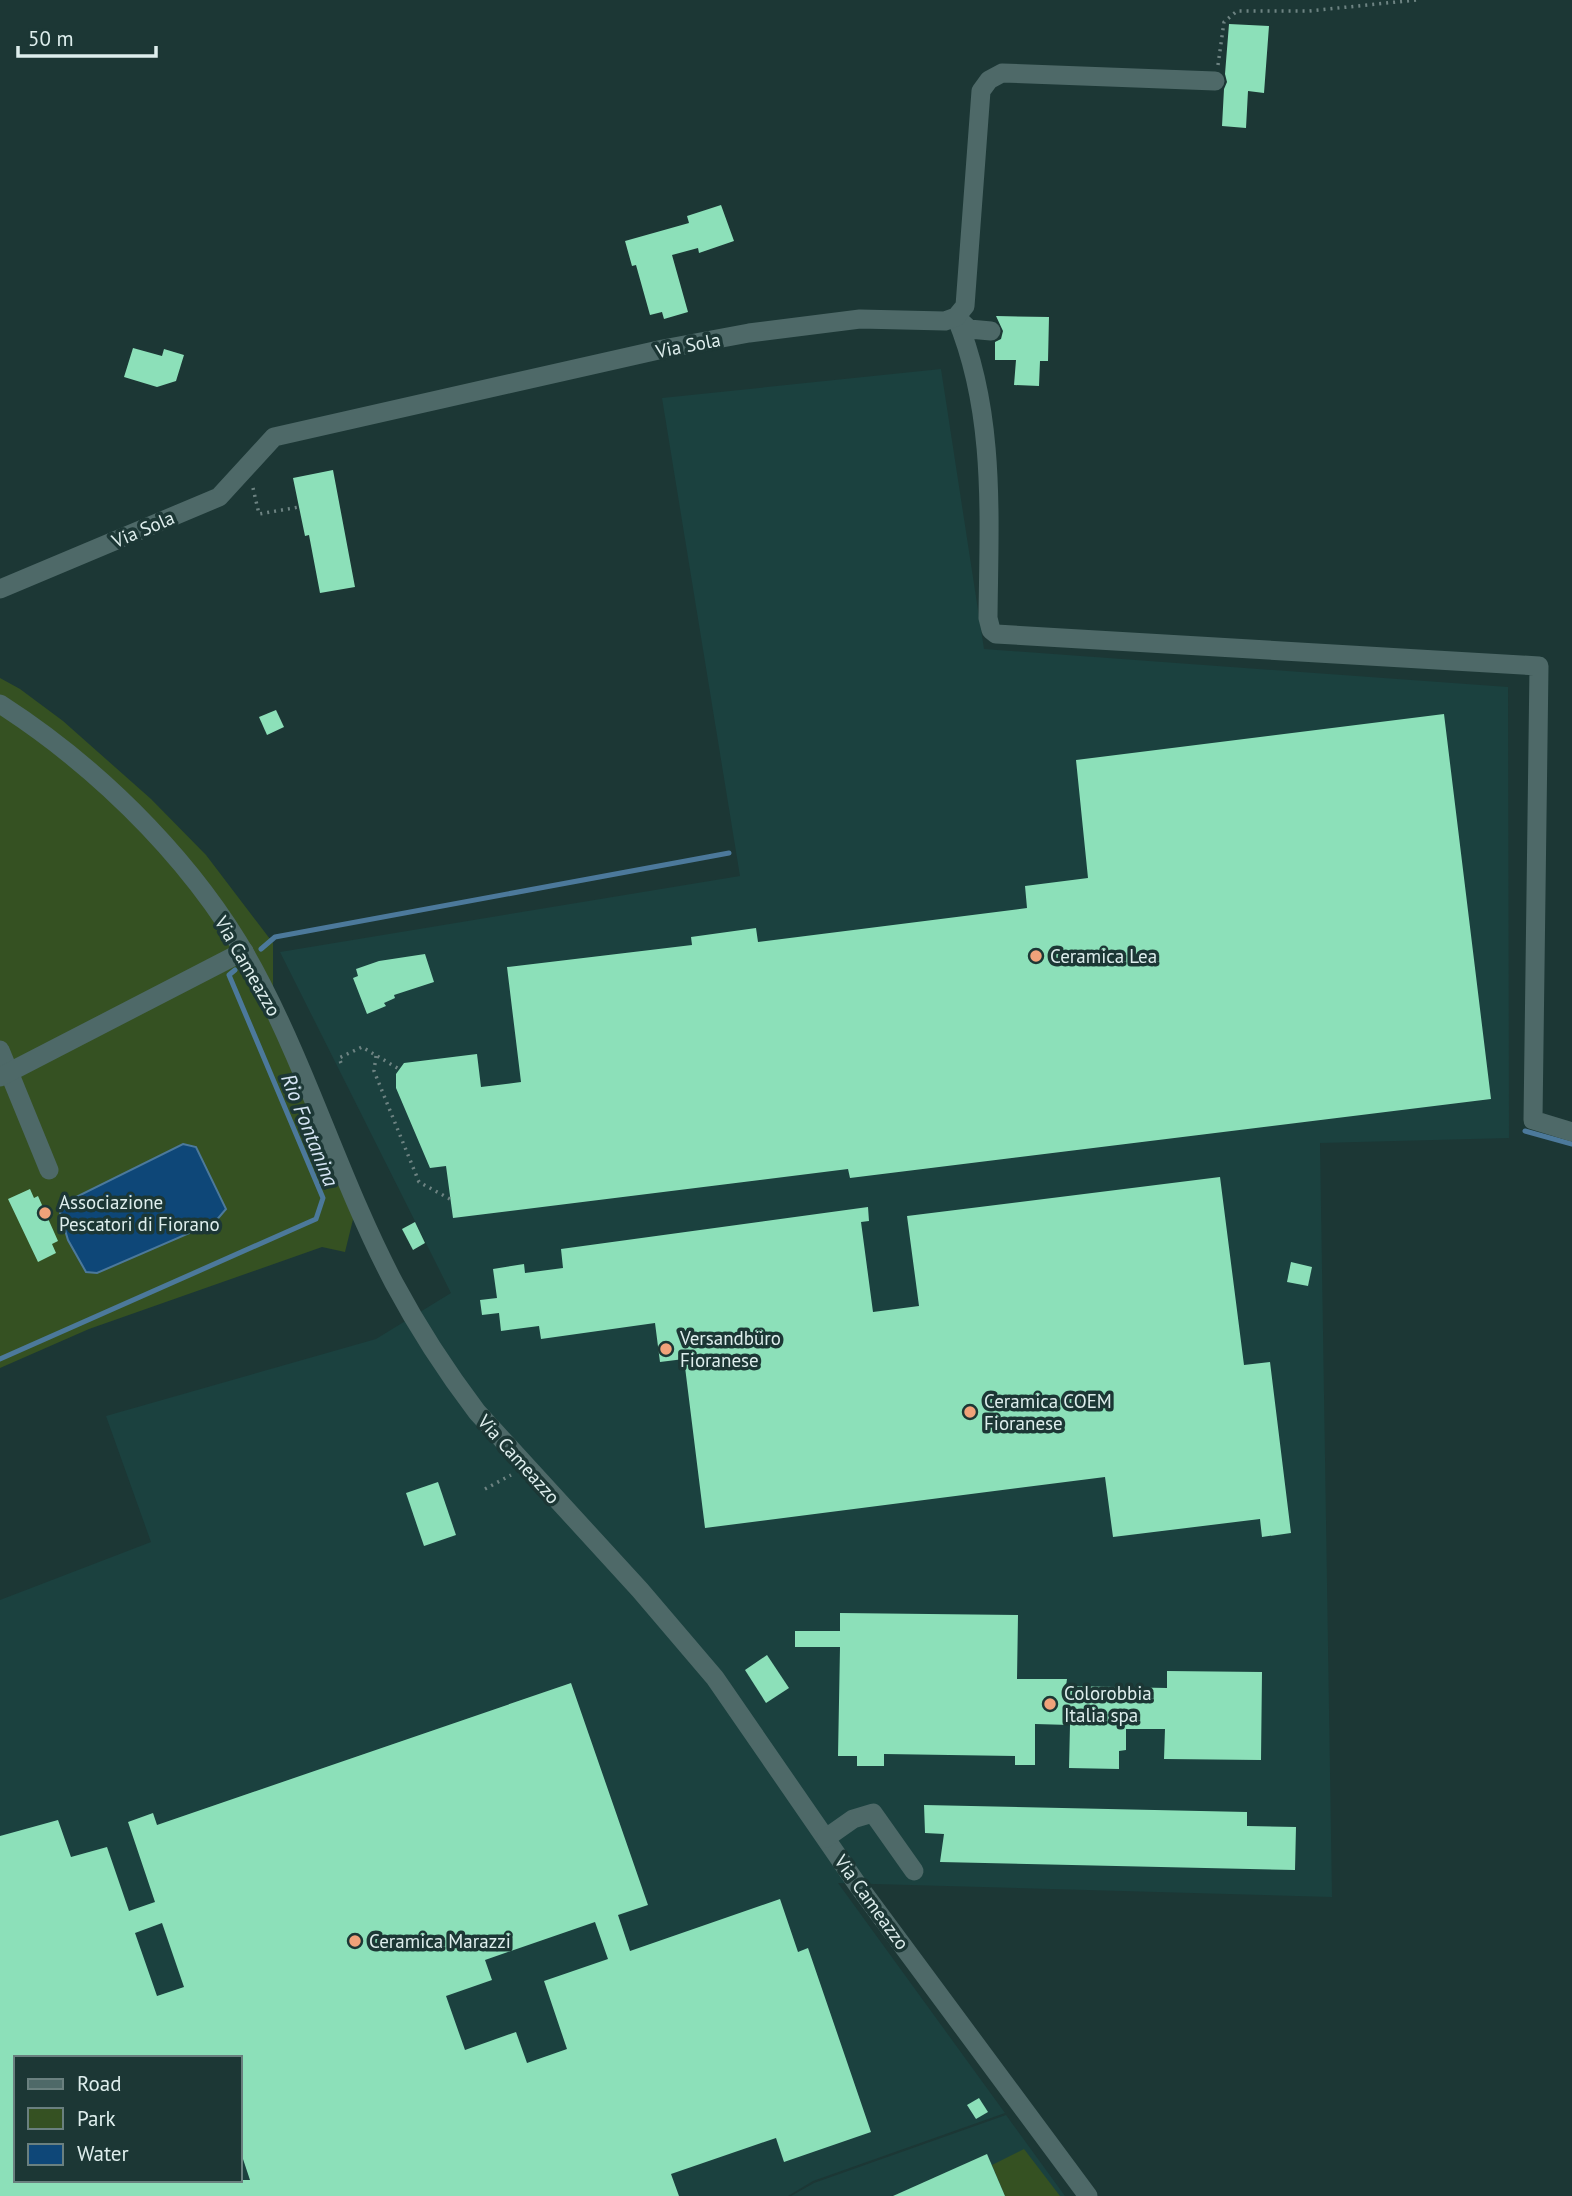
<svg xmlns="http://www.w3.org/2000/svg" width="1572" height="2196" font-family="'PT Sans',sans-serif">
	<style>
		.built { fill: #1b413f; fill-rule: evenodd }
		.green { fill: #355122 }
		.water { fill: #0e4778; stroke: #4c799b; stroke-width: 2 }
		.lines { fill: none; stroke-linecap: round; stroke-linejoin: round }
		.stream { stroke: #4c799b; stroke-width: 5 }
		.building { fill: #8ce0b9; fill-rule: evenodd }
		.path { stroke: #6d8382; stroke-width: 3.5; stroke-dasharray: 2 5; stroke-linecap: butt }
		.minor { stroke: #4e6968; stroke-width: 19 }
		.poi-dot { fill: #f0a27a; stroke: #1c3735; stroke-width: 2.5 }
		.labels { text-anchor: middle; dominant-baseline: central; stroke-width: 7; stroke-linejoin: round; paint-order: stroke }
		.street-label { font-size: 19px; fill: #deeeed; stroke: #1c3735 }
		.poi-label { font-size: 19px; fill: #deeeed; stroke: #1c3735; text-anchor: start }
		.water-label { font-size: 21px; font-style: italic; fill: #d6e5f4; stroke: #1c3735 }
	</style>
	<rect width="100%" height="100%" fill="#1c3735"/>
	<g class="built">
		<path d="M 941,369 L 984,649 L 1508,687 L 1509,1138 L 1320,1143 L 1332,1897 L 838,1883 L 1005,2113 L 813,2181 L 788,2196 L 0,2196 L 0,1600 L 151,1542 L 106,1416 L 376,1339 L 451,1293 L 280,952 L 740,876 L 662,398 ZM 16,2058 L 240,2058 L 240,2180 L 16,2180 Z"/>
		<polygon points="1006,2115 1065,2196 791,2196 814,2183"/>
	</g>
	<g class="green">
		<polygon points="0,678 20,689 63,721 151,799 206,855 273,943 273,1006 358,1199 345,1252 322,1247 89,1329 0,1368"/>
		<polygon points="1024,2149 1060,2196 1005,2196 992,2165"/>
	</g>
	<polygon class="water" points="183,1144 196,1147 226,1209 215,1222 97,1273 86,1272 68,1240 60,1213 66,1202"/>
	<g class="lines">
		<g class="stream">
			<polyline points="261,949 275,937 729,853"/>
			<polyline points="1525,1131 1572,1144"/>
			<polyline points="0,1359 316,1219 323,1198 229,975 235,970"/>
		</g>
	</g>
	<g class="building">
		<polygon points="1229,24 1269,26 1264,93 1248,91 1246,128 1222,126 1224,89 1227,82 1225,74"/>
		<polygon points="721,205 734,241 699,253 698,248 672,255 688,312 664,319 662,312 650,315 636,265 632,266 625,241 689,223 687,216"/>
		<polygon points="996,316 1049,317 1048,361 1040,361 1039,386 1014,385 1016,360 995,360 995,342 1001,339 1003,331"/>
		<polygon points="133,348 162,356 164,349 184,355 176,381 157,387 124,377"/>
		<polygon points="333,470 355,587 320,593 309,535 305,536 293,478"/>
		<polygon points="276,710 284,727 267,735 259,717"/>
		<polygon points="1444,714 1491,1099 850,1178 848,1169 453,1218 446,1166 430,1168 396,1088 396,1074 404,1063 477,1054 481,1087 521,1082 507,967 692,945 691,937 756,928 758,942 1027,908 1025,886 1088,878 1076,760"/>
		<polygon points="425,954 434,982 394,995 395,998 384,1003 386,1006 367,1014 353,978 358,976 356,969 379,961"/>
		<polygon points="1220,1177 1244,1365 1270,1362 1291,1533 1262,1537 1260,1519 1113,1537 1105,1477 705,1528 684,1359 660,1362 655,1323 541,1339 539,1326 501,1331 499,1313 482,1315 480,1300 497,1298 493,1269 524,1264 525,1273 563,1268 561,1249 868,1207 869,1221 861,1222 873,1312 919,1306 907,1216"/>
		<polygon points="30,1189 34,1198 38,1196 58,1241 52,1244 56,1253 38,1262 8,1199"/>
		<polygon points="415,1222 425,1243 413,1250 402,1229"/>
		<polygon points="1291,1262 1312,1267 1308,1286 1287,1282"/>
		<polygon points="438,1482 456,1535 424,1546 406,1493"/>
		<polygon points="840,1613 1018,1615 1017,1679 1067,1679 1066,1686 1167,1688 1167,1671 1262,1672 1261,1760 1164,1759 1165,1729 1126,1729 1126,1750 1119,1751 1119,1769 1069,1768 1070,1725 1035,1724 1035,1765 1015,1765 1015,1756 884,1754 884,1766 857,1766 857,1756 838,1756 840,1647 795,1647 795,1631 840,1631"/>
		<polygon points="767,1655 789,1688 766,1703 745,1670"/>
		<path d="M 571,1683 L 648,1905 L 618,1915 L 630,1951 L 780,1899 L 798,1952 L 808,1948 L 871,2132 L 784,2162 L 776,2138 L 671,2174 L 679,2196 L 0,2196 L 0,1836 L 58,1820 L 71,1857 L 107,1847 L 129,1911 L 155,1902 L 128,1822 L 153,1813 L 157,1825 ZM 595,1922 L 608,1959 L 544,1981 L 567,2049 L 527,2063 L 516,2032 L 465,2050 L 446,1996 L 492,1980 L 485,1960 ZM 162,1923 L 184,1987 L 157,1996 L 135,1933 ZM 16,2058 L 240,2058 L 240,2150 L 250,2180 L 16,2180 Z"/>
		<polygon points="924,1805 1247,1812 1247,1826 1296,1827 1295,1870 940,1862 944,1834 925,1833"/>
		<polygon points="979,2098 988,2112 976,2119 967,2105"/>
		<polygon points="987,2154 1005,2196 893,2196"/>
	</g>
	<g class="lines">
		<g class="path">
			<polyline points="1218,65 1224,22 1237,11 1309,11 1416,0"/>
			<polyline points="253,488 259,514 299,507"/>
			<polyline points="376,1056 374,1071 419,1182 450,1199"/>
			<polyline points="341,1063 339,1058 362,1047 399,1069"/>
			<polyline points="485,1489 511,1475"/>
		</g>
		<g class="minor">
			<path d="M 991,331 L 969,329 L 956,317 C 996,413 989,517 988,618 L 991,630 L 996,634 L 1539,666 L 1533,1120 L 1572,1132"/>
			<polyline points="0,589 219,497 274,437 663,349 749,333 860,319 945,321 956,317 965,306 981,91 989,80 1002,73 1215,81"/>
			<path d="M 0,704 C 104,771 205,872 261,983 C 311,1080 343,1186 394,1283 C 418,1328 446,1371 477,1412 L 640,1590 L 715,1678 L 857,1884 L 1088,2196"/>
			<polyline points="0,1050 49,1170"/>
			<polyline points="0,1077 244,951"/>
			<polyline points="826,1838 853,1819 873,1813 914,1871"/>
		</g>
	</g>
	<g class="poi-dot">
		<circle cx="1036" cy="956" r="7"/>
		<circle cx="45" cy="1213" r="7"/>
		<circle cx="666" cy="1349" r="7"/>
		<circle cx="970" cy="1412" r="7"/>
		<circle cx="1050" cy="1704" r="7"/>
		<circle cx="355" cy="1941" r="7"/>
	</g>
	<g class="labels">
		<g class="street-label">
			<text transform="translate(688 345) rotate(-11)">Via Sola</text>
			<text transform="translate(143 529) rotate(-23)">Via Sola</text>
			<text transform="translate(248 966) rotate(60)">Via Cameazzo</text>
			<text transform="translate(519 1459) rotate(48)">Via Cameazzo</text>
			<text transform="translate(872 1902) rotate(54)">Via Cameazzo</text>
		</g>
		<g class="poi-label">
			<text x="1050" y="956">Ceramica Lea</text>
			<text x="59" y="1202">Associazione<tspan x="59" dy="22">Pescatori di Fiorano</tspan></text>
			<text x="680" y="1338">Versandbüro<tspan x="680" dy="22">Fioranese</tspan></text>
			<text x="984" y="1401">Ceramica COEM<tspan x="984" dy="22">Fioranese</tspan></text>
			<text x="1064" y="1693">Colorobbia<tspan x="1064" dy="22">Italia spa</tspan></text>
			<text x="369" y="1941">Ceramica Marazzi</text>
		</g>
		<g class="water-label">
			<text transform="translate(310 1130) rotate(68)">Rio Fontanina</text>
		</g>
	</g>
	<rect x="14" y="2056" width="228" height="126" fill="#1c3735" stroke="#6a807f" stroke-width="2"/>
	<rect x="28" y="2079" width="35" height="10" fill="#4e6968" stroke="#6a807f" stroke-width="2"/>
	<text x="77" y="2091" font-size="21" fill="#deeeed">Road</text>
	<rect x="28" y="2108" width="35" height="21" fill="#355122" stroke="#6a807f" stroke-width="2"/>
	<text x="77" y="2126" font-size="21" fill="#deeeed">Park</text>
	<rect x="28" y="2144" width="35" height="21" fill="#0e4778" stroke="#6a807f" stroke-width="2"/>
	<text x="77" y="2161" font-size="21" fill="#deeeed">Water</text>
	<path d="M18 46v10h138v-10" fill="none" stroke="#deeeed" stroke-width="3.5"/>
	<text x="28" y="46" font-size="21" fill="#deeeed" stroke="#1c3735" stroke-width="5" paint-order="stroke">50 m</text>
</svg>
